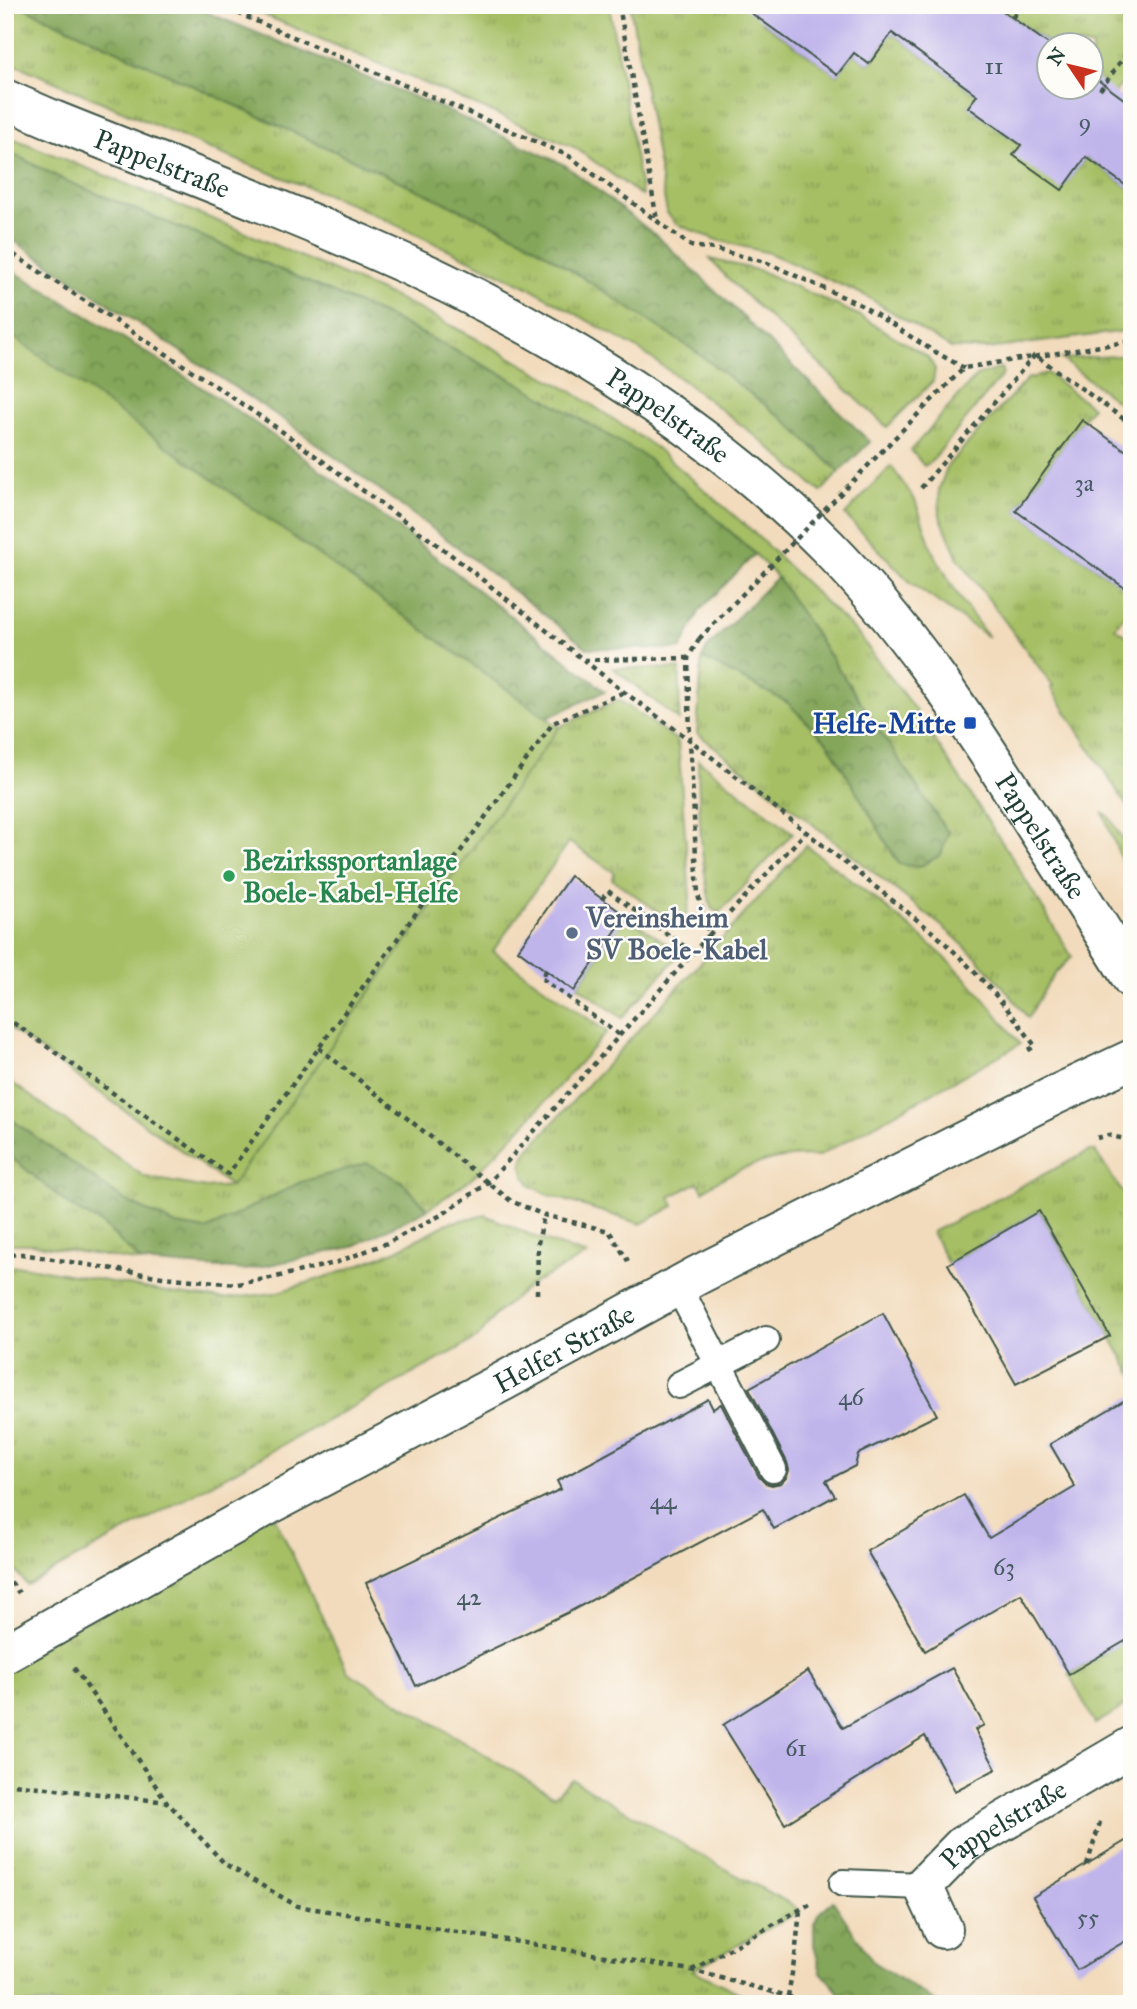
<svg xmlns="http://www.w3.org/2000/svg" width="1137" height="2009" font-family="'IM FELL Great Primer',serif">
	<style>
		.grass { fill: url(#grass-tufts); stroke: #627e4c; stroke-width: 2 }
		.forest { fill: url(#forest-crowns); stroke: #527247; stroke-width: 2 }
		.garden { fill: #a6bf65; stroke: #627e4c; stroke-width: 2 }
		.building { fill: #c0b5eb }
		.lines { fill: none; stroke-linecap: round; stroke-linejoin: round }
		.service-casing { stroke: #3f5548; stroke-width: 30 }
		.minor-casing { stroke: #3f5548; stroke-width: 42 }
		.tertiary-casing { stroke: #3f5548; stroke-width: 42 }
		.path { stroke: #3f5548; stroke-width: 4.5; stroke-dasharray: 5 5; stroke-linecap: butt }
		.service { stroke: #fff; stroke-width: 26 }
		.minor { stroke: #fff; stroke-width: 38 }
		.tertiary { stroke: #fff; stroke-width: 38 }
		.path-bridge { stroke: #3f5548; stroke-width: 4.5; stroke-dasharray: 5 5; stroke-linecap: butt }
		.transit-dot { fill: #1a4fb4; stroke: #fdfcf7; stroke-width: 2.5 }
		.leisure-dot { fill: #2e9e5b; stroke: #fdfcf7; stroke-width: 2.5 }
		.service-dot { fill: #5c6f8a; stroke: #fdfcf7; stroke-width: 2.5 }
		.labels { text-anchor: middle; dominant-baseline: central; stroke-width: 5; stroke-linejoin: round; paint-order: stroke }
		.number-label { font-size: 24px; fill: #475b62 }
		.street-label { font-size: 28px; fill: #1f3d34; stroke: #fdfcf7 }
		.transit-label { font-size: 28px; font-weight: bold; fill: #164399; stroke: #fdfcf7; text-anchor: end }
		.leisure-label { font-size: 28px; font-weight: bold; fill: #27864d; stroke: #fdfcf7; text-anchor: start }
		.service-label { font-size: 28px; font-weight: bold; fill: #4e5e75; stroke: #fdfcf7; text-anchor: start }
	</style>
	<defs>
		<pattern id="grass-tufts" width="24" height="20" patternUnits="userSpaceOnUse" patternTransform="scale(1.75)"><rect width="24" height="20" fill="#a6bf65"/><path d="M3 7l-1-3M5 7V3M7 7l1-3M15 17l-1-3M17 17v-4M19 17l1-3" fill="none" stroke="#879c54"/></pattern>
		<pattern id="forest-crowns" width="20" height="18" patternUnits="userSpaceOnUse" patternTransform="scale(1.75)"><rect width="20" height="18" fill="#84a65a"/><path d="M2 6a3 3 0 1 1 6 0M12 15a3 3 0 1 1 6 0" fill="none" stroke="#6b884b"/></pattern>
	</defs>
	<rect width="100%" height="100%" fill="#fdfcf7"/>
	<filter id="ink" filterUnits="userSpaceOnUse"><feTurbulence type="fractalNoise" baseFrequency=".0143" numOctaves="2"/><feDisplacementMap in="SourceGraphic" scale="14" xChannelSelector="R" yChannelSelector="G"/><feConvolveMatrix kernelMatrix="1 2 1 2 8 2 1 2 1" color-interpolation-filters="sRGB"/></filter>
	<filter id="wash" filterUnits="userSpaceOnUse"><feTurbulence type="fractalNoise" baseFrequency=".00686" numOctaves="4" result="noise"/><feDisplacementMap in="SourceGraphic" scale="28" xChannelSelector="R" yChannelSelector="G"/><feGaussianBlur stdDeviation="1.57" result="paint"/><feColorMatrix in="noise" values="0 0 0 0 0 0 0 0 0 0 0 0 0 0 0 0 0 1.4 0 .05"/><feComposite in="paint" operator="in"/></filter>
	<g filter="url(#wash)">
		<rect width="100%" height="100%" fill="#f2dbbc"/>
		<g class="grass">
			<polygon points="5,5 19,5 522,238 695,351 786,421 839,472 821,492 757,437 685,382 641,351 532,289 354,205 219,153 5,60"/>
			<polygon points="241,5 609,5 642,196 574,147"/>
			<polygon points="630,5 774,5 762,22 837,75 854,53 869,64 892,33 977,95 969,107 1021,145 1062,189 1086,157 1132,190 1132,330 987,349 951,348 864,295 769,253 717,240 676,224 667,213"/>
			<polygon points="995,5 1104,5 1132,26 1132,70 1111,98 1092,84 1092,46 1051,45"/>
			<path d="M 5,135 L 237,229 L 401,300 L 477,339 L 571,391 L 655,447 L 752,531 L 857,633 L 913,707 L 1013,859 L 1072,957 C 1049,976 1043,993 1028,1018 C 1001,982 977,956 943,927 L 697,733 L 702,658 L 787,702 L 828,743 L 899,864 L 948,833 L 777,577 L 749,548 L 647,458 L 513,380 L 391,318 L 225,246 L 64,180 L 5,150 Z"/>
			<polygon points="710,259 761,271 858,315 928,357 935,369 933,381 887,427 728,279"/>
			<polygon points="1132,355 1132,413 1062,359"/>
			<polygon points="1001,368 1003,374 931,462 924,466 911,450 976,376"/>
			<polygon points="1047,373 1092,407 1016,511 1132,593 1132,605 1115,628 1132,639 1132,814 1051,688 1053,686 958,558 940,516 939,489 948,465 1027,379"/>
			<polygon points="891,466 915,500 933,552 959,597 988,637 911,583 845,515"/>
			<polygon points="613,668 680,669 679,720"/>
			<polygon points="619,700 678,741 690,898 687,913 680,927 612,879 615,873 569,842 493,951 607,1032 522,1127 471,1179 428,1209 401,1181 301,1182 206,1230 176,1225 124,1200 5,1115 5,1078 145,1177 206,1188 231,1186 559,727"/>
			<path d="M 698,760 L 793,833 L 719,913 L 711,908 C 700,859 699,810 698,760 Z"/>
			<polygon points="1103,813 1108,815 1132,854 1132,887"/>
			<path d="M 806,845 C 855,884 907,922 953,965 C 978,989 999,1017 1020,1044 L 817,1157 C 781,1153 731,1168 703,1191 L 698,1182 L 670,1197 L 674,1206 L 641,1224 L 549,1195 L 531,1186 L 524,1175 L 522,1164 L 527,1151 L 695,969 Z"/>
			<polygon points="626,916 681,953 622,1018 578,986"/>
			<polygon points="1089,1151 1095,1151 1132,1207 1132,1374 1039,1211 948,1264 932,1232"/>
			<polygon points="5,1152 73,1208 104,1225 141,1262 32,1244 5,1244"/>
			<polygon points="485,1215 538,1238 587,1255 530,1285 496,1314 478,1338 27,1585 5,1558 5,1267 23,1266 177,1294 224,1299 275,1293 338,1273 397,1250 448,1223"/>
			<polygon points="269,1505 348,1672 554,1796 572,1779 723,1868 791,1904 800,1911 692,1970 762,2004 5,2004 5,1654"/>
			<polygon points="1132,1637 1132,1702 1095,1724 1069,1674"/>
		</g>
		<g class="forest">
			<polygon points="19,5 189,5 441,108 565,165 658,237 735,309 870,442 839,472 786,421 695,351 522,238"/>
			<polygon points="5,150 64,180 225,246 391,318 513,380 647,458 755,554 700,610 681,649 587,648 456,546 287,422 5,235"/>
			<path d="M 5,266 C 97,322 190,377 278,439 C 390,519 497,605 605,691 L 547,718 L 5,331 Z"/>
			<polygon points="777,577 948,833 941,855 919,867 899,864 828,743 787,702 702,658 708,647"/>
			<polygon points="5,1115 124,1200 176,1225 206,1230 301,1182 367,1163 401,1181 428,1209 352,1247 246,1270 141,1262 104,1225 73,1208 5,1152"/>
			<polygon points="833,1901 873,1962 939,2004 850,2004 847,2002 821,1972 814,1945 814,1924 819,1913"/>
		</g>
		<polygon class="garden" points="5,331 559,727 231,1186 5,1025"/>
		<g id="blocks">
			<g class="building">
				<polygon points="740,5 995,5 1051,46 1049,46 1049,88 1091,88 1091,75 1132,105 1132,190 1086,157 1062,190 1013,155 1021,145 968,107 977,95 892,33 869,64 854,53 837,75"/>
				<polygon points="1082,420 1132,455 1132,593 1016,511"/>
				<polygon points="570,876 626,916 574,991 518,950"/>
				<polygon points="1039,1211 1110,1336 1016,1384 948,1264"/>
				<polygon points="883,1313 937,1415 858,1454 855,1466 826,1481 835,1496 774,1529 763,1509 571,1611 416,1686 366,1583 561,1489 557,1481 708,1399 713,1409 721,1404 759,1477 765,1483 772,1485 781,1483 787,1477 789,1470 787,1462 749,1388"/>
				<polygon points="1132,1396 1132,1637 1069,1674 1021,1594 925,1651 867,1551 964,1495 989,1538 1075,1487 1050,1444"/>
				<polygon points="952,1668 984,1725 975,1730 996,1769 955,1791 925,1736 785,1824 723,1725 808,1671 843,1728"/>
				<polygon points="1132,1837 1132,1937 1077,1970 1033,1897"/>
			</g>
		</g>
	</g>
	<g filter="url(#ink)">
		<use href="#blocks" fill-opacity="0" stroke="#3f5548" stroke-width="2"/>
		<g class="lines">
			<defs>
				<g id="service">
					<polyline points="678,1286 773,1469"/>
					<polyline points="679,1385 766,1340"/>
					<polyline points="843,1883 923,1886"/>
				</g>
				<g id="minor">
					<path id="s1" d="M 943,1929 L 923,1886 L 963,1845 L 1132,1746"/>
				</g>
				<g id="tertiary">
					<path id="s2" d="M 5,99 L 51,119 C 155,161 260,200 363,245 C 529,316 700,418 828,547 C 903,623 964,714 1021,804 C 1058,862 1096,920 1132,979"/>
					<path id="s3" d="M 5,1654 L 269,1505 L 502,1382 L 698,1275 L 1055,1095 L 1132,1059"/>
				</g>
			</defs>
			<use href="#service" class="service-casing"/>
			<use href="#minor" class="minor-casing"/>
			<use href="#tertiary" class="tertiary-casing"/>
			<g class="path">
				<polyline points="219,5 569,156 691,246 714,249 765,262 861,305 930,349 964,368"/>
				<polyline points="619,5 657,220"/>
				<polyline points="1116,5 1119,7 1132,8"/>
				<polyline points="1013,17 1022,5"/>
				<polyline points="1100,90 1132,46"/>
				<polyline points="5,249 220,389 280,430 450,554 624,692 690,740 698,895 709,935 488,1183 443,1214 387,1243 335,1263 276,1277 237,1284 162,1277 22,1254 5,1255"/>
				<polyline points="923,409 964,368 1132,341"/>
				<polyline points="1131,455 1132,454"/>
				<polyline points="921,488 1035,355 1132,425"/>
				<path d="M 699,639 L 688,658 L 690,740 L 935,934 C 973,968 1006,1004 1035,1046 L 1024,1053"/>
				<polyline points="584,660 688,658"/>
				<polyline points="602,899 608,891 692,952"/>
				<polyline points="709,935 806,832"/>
				<polyline points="546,971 541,978 619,1035"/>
				<polyline points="5,1017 228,1174 553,723 624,692"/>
				<polyline points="319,1048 511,1201 544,1215 609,1231 628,1261"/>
				<polyline points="1097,1138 1108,1135 1132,1141"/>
				<polyline points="537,1294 538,1243 544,1215"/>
				<polyline points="5,1574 19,1593"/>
				<polyline points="74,1668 167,1802 225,1864 297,1906 691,1970 788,1996 805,2004"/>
				<polyline points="5,1783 167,1802"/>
				<polyline points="1087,1865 1101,1819"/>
				<polyline points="692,1970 810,1904"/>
				<polyline points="788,1996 795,1956 800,1911"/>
				<polyline points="770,2004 773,1993"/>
			</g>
			<use href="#service" class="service"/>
			<use href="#minor" class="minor"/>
			<use href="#tertiary" class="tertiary"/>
			<polyline class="path-bridge" points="699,639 923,409"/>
		</g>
	</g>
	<rect class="transit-dot" x="963" y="716" width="14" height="14" rx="3.5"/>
	<circle class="leisure-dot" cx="229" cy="876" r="7"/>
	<circle class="service-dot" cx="572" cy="933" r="7"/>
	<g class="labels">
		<g class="number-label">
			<text x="994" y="66">11</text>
			<text x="1085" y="122">9</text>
			<text x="1084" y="483">3a</text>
			<text x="851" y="1397">46</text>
			<text x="663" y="1501">44</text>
			<text x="1004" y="1567">63</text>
			<text x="469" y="1597">42</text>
			<text x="796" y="1748">61</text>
			<text x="1088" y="1917">55</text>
		</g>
		<g class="street-label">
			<text stroke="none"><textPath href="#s2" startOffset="170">Pappelstraße</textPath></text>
			<text stroke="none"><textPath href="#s2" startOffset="737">Pappelstraße</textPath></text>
			<text stroke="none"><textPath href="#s2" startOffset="1304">Pappelstraße</textPath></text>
			<text stroke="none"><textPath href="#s3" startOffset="637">Helfer Straße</textPath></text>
			<text stroke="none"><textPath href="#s1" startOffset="150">Pappelstraße</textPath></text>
		</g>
		<g class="transit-label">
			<text x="956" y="723">Helfe-Mitte</text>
		</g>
		<g class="leisure-label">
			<text x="243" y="860">Bezirkssportanlage<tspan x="243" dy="32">Boele-Kabel-Helfe</tspan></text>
		</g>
		<g class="service-label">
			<text x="586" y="917">Vereinsheim<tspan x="586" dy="32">SV Boele-Kabel</tspan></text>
		</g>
	</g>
	<rect width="1137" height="2009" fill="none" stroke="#fdfcf7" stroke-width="28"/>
	<g transform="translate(1070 66) rotate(305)"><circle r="33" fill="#fdfcf7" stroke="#a4b0a9" stroke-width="2"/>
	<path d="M0-5L12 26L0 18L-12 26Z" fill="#c8321e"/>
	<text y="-10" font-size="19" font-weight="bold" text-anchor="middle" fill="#1f3d34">N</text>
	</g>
</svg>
